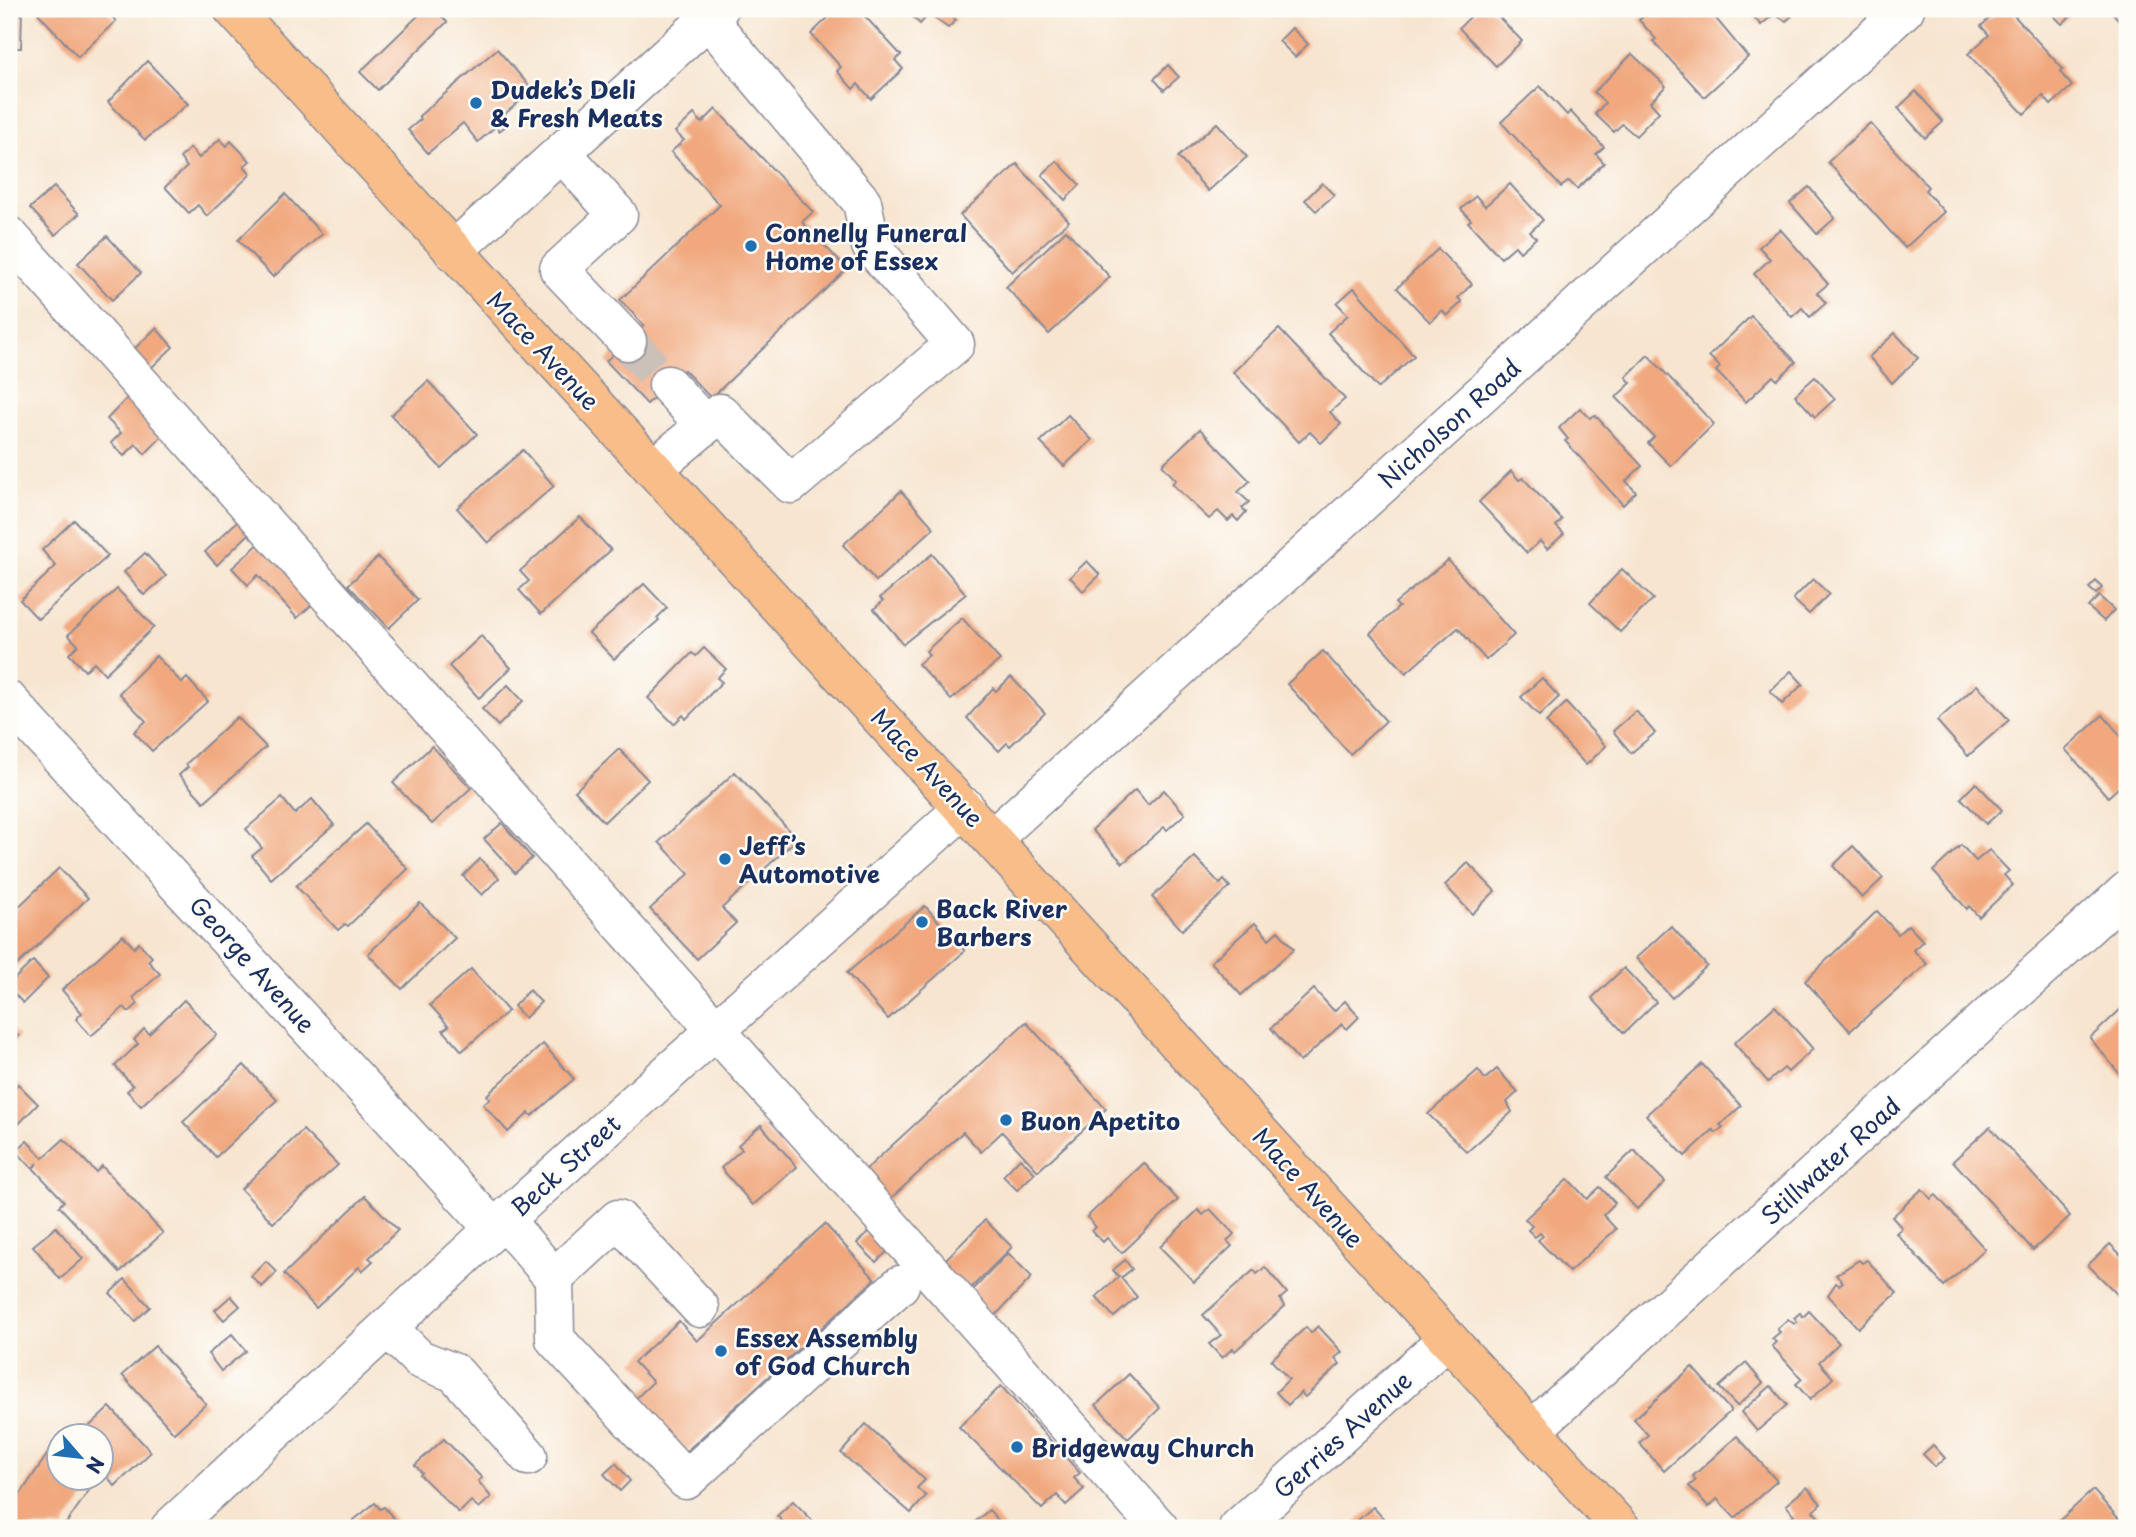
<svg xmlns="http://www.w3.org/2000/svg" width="2136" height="1537" font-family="'Playpen Sans',sans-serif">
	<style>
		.building { fill: #f1a87e }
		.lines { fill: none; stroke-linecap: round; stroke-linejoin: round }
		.minor-tunnel { stroke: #cbc1b9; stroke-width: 38; stroke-dasharray: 38 19; stroke-linecap: butt }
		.minor-casing { stroke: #898a97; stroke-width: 41 }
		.major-casing { stroke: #898a97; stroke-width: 41 }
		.minor { stroke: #fff; stroke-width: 38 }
		.major { stroke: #f8bd89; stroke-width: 38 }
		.poi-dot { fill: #1f6fb2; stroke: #fdfcf7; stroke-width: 2.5 }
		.labels { text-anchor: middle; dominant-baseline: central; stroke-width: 5; stroke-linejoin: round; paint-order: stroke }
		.poi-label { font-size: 24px; font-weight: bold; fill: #1b2f5e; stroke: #fdfcf7; text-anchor: start }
		.street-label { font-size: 24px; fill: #1b2f5e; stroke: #fdfcf7 }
	</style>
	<rect width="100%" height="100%" fill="#fdfcf7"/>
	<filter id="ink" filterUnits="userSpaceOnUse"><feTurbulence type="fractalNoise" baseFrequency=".0143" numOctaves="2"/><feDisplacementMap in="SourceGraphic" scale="14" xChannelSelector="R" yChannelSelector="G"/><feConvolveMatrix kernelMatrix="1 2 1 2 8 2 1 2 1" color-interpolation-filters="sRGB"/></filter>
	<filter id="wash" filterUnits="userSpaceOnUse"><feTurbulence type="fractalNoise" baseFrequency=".00686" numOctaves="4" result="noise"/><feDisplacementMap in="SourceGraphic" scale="28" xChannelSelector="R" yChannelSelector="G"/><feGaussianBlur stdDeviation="1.57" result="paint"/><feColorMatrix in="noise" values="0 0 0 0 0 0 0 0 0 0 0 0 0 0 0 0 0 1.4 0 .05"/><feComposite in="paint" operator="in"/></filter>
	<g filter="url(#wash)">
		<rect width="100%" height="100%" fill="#f7e5d0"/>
		<g id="blocks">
			<g class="building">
				<polygon points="43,9 105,9 116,21 78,57 38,13"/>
				<polygon points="425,9 434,9 447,22 378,90 360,72"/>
				<polygon points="837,9 858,9 901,55 895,60 903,69 871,99 858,84 853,89 837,71 841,67 811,34"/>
				<polygon points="905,9 955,9 958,11 952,16 956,20 948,28 929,14 920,24"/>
				<polygon points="1478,9 1491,9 1522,41 1496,66 1459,28"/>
				<polygon points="1652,9 1708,9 1748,57 1704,97 1653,41 1656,39 1639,20"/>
				<polygon points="1747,9 1789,9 1794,14 1786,21 1774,14 1761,25"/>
				<polygon points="2000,9 2008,9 2063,69 2060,72 2072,86 2051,105 2043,96 2024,114 1968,54 1989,35 1981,26"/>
				<polygon points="2054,9 2078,9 2062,24 2050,12"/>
				<polygon points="2109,9 2127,9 2127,29"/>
				<polygon points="9,10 22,11 21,48 9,48"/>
				<polygon points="1292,28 1308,44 1295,57 1279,41"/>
				<polygon points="497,49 533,90 500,118 506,126 499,131 496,126 478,142 463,123 428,153 408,130 421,119 419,116"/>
				<polygon points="1632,54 1666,86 1650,102 1659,112 1636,136 1622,124 1614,132 1595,114 1605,103 1594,92"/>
				<polygon points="147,61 188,104 145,140 108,102"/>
				<polygon points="1168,65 1179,77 1164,90 1154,79"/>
				<polygon points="1540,86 1567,115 1570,111 1604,147 1596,154 1604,163 1577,189 1569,181 1561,187 1501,122"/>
				<polygon points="1916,91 1943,122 1925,138 1898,108"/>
				<polygon points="716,109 813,212 802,222 847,269 711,398 684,370 647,404 606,361 644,325 620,300 720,205 671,152 684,140 675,132 694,114 702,123"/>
				<polygon points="1217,123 1247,157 1208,191 1178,157"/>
				<polygon points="1870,123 1928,187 1925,190 1944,212 1905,248 1828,162"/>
				<polygon points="220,139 227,146 231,141 250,161 244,166 251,174 207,216 198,205 189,213 165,187 187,167 180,158 190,148 199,158"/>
				<polygon points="1057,161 1080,185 1065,200 1042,175"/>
				<polygon points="1017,164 1069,221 1012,272 960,215"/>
				<polygon points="1322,183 1334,195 1316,211 1305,200"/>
				<polygon points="1510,184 1543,220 1530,232 1536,238 1520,252 1515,246 1501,258 1468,222 1471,220 1461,209 1476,196 1485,206"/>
				<polygon points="54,187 79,214 55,235 30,208"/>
				<polygon points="1809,187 1835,218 1817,234 1790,203"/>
				<polygon points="285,194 322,234 273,277 238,240"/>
				<polygon points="1780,229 1828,284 1817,293 1826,303 1810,317 1802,308 1792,317 1754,274 1770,259 1759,247"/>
				<polygon points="1066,230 1110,277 1049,334 1006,287"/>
				<polygon points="107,236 141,273 112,300 78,263"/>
				<polygon points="1438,249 1472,284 1458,298 1462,302 1447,316 1442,310 1430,322 1397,288"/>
				<polygon points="1354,288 1414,356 1378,388 1328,333 1348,315 1337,303"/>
				<polygon points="1751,316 1796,362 1777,380 1773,376 1746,402 1716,371 1720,367 1709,356"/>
				<polygon points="156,328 173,347 149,370 132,351"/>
				<polygon points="1279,329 1345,399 1330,412 1341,424 1321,443 1310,432 1299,442 1233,372"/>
				<polygon points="1895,333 1918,358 1892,383 1869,357"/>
				<polygon points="1648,355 1714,424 1671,466 1648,443 1654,437 1616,397 1631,383 1626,377"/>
				<polygon points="1815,377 1835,399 1815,417 1795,395"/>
				<polygon points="428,381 477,434 441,468 391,415"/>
				<polygon points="130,395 166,432 145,454 136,444 124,456 111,443 121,433 107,419"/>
				<polygon points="1580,408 1590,418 1595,415 1642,466 1626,481 1636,492 1623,505 1565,441 1568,439 1559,428"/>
				<polygon points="1068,415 1092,440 1064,466 1040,442"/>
				<polygon points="1200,429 1250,481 1238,492 1249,502 1242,508 1246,512 1238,521 1233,516 1228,521 1218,511 1209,519 1172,484 1176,480 1162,465"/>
				<polygon points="523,450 554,486 488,543 457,508"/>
				<polygon points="1511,471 1519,480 1523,478 1562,520 1556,526 1564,534 1547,549 1540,541 1527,553 1479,502"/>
				<polygon points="901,491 934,528 876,581 843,545"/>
				<polygon points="242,517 254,529 217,565 205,552"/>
				<polygon points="580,517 611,550 541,614 519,590 529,581 520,571"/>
				<polygon points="74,520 108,556 38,619 20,600 56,566 42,550"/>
				<polygon points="261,542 315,602 297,618 258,575 248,585 232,568"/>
				<polygon points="145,553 166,576 144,595 124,572"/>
				<polygon points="932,554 966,594 903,644 874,609 883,601 880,598"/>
				<polygon points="378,557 418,600 389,628 348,585"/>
				<polygon points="1448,560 1514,635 1486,660 1458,628 1406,673 1370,633 1399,607 1395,603"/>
				<polygon points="1087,561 1100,575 1083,591 1070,577"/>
				<polygon points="1622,569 1653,599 1620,632 1590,603"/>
				<polygon points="1813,579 1829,594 1809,614 1793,599"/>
				<polygon points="2096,581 2102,588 2096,594 2089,588"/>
				<polygon points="644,584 667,608 657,618 659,620 614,659 589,633"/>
				<polygon points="117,589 154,627 105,674 94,662 85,671 69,654 78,645 68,635"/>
				<polygon points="2099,596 2114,610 2104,621 2088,607"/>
				<polygon points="962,618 1000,660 951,700 918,664 929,655 926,651"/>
				<polygon points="481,636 511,668 479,698 449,666"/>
				<polygon points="704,648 726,669 717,678 722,682 686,719 683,715 674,724 648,698 692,653 696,656"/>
				<polygon points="1323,651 1386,721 1350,754 1287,684"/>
				<polygon points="156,656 182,683 187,678 208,701 152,751 134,732 146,721 119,693"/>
				<polygon points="1791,671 1803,684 1782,704 1770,691"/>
				<polygon points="1011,677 1045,713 1010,746 1007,743 999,751 967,718 993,688 996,691"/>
				<polygon points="1542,678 1559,697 1539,716 1521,697"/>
				<polygon points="508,685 523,701 498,726 482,709"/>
				<polygon points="1977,685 2009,720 1968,756 1937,721"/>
				<polygon points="1566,703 1606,746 1586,765 1546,722"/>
				<polygon points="1636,711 1655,733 1631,753 1613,731"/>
				<polygon points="2103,715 2127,743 2127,780 2108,797 2065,749"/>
				<polygon points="237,717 266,747 204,802 179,775 188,767 186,764"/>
				<polygon points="432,746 471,788 432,824 393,783"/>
				<polygon points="619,749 648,780 604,822 575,791"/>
				<polygon points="735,772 797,839 722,908 736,923 697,959 650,909 689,874 659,842"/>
				<polygon points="1976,783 2002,810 1986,824 1961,798"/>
				<polygon points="1135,790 1148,805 1164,790 1185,814 1167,830 1164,827 1123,863 1092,830"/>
				<polygon points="282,798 295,814 312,799 334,825 271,879 252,856 262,848 246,829"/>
				<polygon points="502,823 532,858 515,873 484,839"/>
				<polygon points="366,824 408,869 348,926 345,924 338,930 296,886"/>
				<polygon points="1961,845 1976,861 1989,850 2009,871 2004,875 2013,885 1979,917 1969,906 1967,909 1933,871"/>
				<polygon points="1853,846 1883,878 1862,898 1833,866"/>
				<polygon points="1195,857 1220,884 1224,880 1230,887 1182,930 1152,897"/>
				<polygon points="480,859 499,878 482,895 463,876"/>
				<polygon points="1468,863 1495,891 1472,914 1445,885"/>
				<polygon points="59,868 88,898 15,967 9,961 9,916"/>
				<polygon points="420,903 455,938 402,989 368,954"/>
				<polygon points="925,906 965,951 888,1019 847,973"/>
				<polygon points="1877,911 1898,934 1908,925 1923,941 1913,950 1927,964 1850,1031 1805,981"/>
				<polygon points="1255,923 1269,939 1278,931 1294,949 1241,995 1211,962"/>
				<polygon points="1671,926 1707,966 1672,998 1636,958"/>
				<polygon points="123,935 134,948 139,943 152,957 148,961 160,974 133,998 138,1004 129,1012 124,1007 91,1036 76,1019 82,1013 62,990"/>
				<polygon points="33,961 48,978 23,1003 9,988 9,984"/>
				<polygon points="1624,968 1656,1002 1624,1033 1592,998"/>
				<polygon points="471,969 508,1011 462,1051 443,1030 449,1026 430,1005"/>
				<polygon points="1314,989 1334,1011 1345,1001 1359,1017 1347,1029 1342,1024 1300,1062 1271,1028"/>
				<polygon points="529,990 541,1002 525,1018 514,1006"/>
				<polygon points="184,1000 217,1035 141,1106 127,1091 133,1086 115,1066 138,1044 134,1040 144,1029 149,1034"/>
				<polygon points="1775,1006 1813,1049 1788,1072 1784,1068 1768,1082 1734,1043"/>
				<polygon points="2121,1009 2127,1015 2127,1083 2090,1038"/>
				<polygon points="1026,1022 1106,1109 1038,1171 1002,1132 981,1152 963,1132 888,1201 862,1173"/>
				<polygon points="9,1027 19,1036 9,1048"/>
				<polygon points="543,1044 574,1079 532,1116 529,1113 508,1132 483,1104 490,1099 487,1095"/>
				<polygon points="1702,1064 1741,1106 1720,1125 1723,1127 1716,1133 1713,1130 1685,1156 1646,1115"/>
				<polygon points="244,1065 277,1100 216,1157 183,1122"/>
				<polygon points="1497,1069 1518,1092 1507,1102 1512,1112 1467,1152 1428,1114 1478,1070 1485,1079"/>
				<polygon points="18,1084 38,1104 9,1134 9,1093"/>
				<polygon points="761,1125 797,1167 753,1205 721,1168 742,1149 738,1145"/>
				<polygon points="1990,1127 2070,1216 2033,1250 1953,1161"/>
				<polygon points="303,1130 338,1165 273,1223 241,1189"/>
				<polygon points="64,1139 96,1172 102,1166 163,1233 120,1272 59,1206 64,1201 33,1168 38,1163 32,1168 16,1151 27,1141 43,1158"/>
				<polygon points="1634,1150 1665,1182 1637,1209 1606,1177"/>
				<polygon points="1020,1158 1035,1173 1017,1190 1003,1176"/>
				<polygon points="1144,1163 1178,1200 1122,1253 1107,1238 1103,1242 1092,1231 1096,1227 1087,1217"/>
				<polygon points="1568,1179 1587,1199 1600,1187 1615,1203 1603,1215 1616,1229 1569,1272 1538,1240 1543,1236 1540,1233 1535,1237 1528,1230 1532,1226 1525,1219"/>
				<polygon points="1922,1189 1931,1199 1936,1195 1985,1249 1944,1286 1896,1233 1902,1228 1892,1217"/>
				<polygon points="365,1196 398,1230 369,1258 373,1261 362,1271 359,1267 316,1308 284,1274"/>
				<polygon points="1210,1209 1234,1234 1227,1241 1232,1246 1194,1282 1160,1247 1198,1210 1203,1215"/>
				<polygon points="985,1220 1012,1247 968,1291 941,1264"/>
				<polygon points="825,1224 875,1279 679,1458 630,1404 653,1382 634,1362 679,1321 697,1341"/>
				<polygon points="56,1227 83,1259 60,1279 33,1246"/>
				<polygon points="871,1230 889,1250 876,1262 857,1243"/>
				<polygon points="2110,1244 2127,1261 2127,1286 2118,1295 2088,1265"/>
				<polygon points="1008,1253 1032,1277 994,1317 970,1293"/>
				<polygon points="1125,1260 1132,1269 1121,1278 1137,1297 1114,1317 1096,1297 1119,1277 1113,1270"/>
				<polygon points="1859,1260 1862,1263 1867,1260 1897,1293 1858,1328 1828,1295 1836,1283 1839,1285 1843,1282 1836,1275"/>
				<polygon points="266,1261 277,1272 262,1287 251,1276"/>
				<polygon points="1265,1267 1287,1293 1280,1299 1285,1306 1235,1351 1233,1348 1222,1358 1209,1344 1221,1335 1203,1315 1254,1270 1257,1274"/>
				<polygon points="125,1279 150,1307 135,1321 110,1293"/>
				<polygon points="231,1296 240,1306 224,1320 215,1310"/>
				<polygon points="1809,1311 1839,1343 1819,1362 1833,1378 1810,1400 1796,1384 1802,1379 1772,1346 1776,1342 1772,1339 1780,1332 1777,1329 1788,1319 1794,1324 1797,1322 1794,1318 1800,1313 1803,1317"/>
				<polygon points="1318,1326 1342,1352 1335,1358 1340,1364 1305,1397 1301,1392 1288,1405 1276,1392 1289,1379 1271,1360 1306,1327 1311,1333"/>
				<polygon points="232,1334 246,1351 221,1371 208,1354"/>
				<polygon points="155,1346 206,1404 174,1433 122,1375"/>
				<polygon points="1746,1363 1763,1383 1737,1406 1719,1387"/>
				<polygon points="1692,1367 1731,1411 1664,1471 1639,1443 1648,1435 1634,1419"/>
				<polygon points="1129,1374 1160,1408 1128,1439 1096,1405"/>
				<polygon points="1001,1386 1080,1473 1074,1478 1084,1489 1066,1505 1057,1495 1042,1509 959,1427"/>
				<polygon points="1771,1386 1787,1405 1757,1431 1741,1412"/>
				<polygon points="110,1407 151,1452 115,1486 102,1471 102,1436 79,1436"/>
				<polygon points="866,1424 925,1480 917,1488 926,1496 911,1513 841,1453"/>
				<polygon points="1737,1436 1777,1481 1735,1518 1717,1499 1709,1507 1689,1486 1696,1480 1693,1476"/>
				<polygon points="444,1439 482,1478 478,1481 491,1497 479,1508 471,1501 459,1513 420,1475 422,1473 415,1465"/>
				<polygon points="1933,1445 1945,1458 1935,1467 1923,1454"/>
				<polygon points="51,1449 60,1455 60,1478 80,1478 92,1486 63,1528 9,1528 9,1511"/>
				<polygon points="616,1463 630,1481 620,1491 604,1474"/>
				<polygon points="1807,1487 1821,1504 1813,1511 1828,1528 1778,1528 1794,1515 1786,1505"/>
				<polygon points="2093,1490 2127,1528 2066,1528 2059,1521"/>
				<polygon points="793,1501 820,1528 789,1528 777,1516"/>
				<polygon points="375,1503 380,1509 384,1507 402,1528 344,1528"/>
				<polygon points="1373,1507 1392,1528 1349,1528"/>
				<polygon points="989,1510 1005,1528 968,1528"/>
			</g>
		</g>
	</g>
	<g filter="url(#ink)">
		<use href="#blocks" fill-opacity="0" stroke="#898a97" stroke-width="2"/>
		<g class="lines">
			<polyline class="minor-tunnel" points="627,341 668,385"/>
			<defs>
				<g id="minor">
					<polyline points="562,153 618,215 559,269 627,341"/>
					<polyline points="9,236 1159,1528"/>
					<polyline points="453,251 719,9"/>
					<polyline points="668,385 705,425"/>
					<polyline points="653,469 720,413 791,484 955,344 871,246 862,202 708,19"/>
					<polyline points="9,701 494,1229"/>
					<polyline points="993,838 1905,9"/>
					<polyline points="504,1220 554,1278 618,1219 700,1308"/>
					<polyline points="554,1278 555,1339 686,1480 900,1285"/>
					<polyline points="388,1328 419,1359 455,1373 528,1456"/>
					<polyline points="1532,1430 2127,891"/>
					<polyline points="170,1528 494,1229 965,807"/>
					<polyline points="1238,1528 1447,1339"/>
				</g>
				<polyline id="major" points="233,9 1621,1528"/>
			</defs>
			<use href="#minor" class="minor-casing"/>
			<use href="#major" class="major-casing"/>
			<use href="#minor" class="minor"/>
			<use href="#major" class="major"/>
		</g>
	</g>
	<g class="poi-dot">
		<circle cx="476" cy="103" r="7"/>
		<circle cx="751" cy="246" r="7"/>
		<circle cx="725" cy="859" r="7"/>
		<circle cx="922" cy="922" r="7"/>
		<circle cx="1006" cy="1120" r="7"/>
		<circle cx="721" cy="1351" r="7"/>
		<circle cx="1017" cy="1447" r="7"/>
	</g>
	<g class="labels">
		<g class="poi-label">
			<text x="490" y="89">Dudek’s Deli<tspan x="490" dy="28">&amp; Fresh Meats</tspan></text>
			<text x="765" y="232">Connelly Funeral<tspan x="765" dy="28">Home of Essex</tspan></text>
			<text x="739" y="845">Jeff’s<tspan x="739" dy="28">Automotive</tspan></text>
			<text x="936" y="908">Back River<tspan x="936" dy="28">Barbers</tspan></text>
			<text x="1020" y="1120">Buon Apetito</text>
			<text x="735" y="1337">Essex Assembly<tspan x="735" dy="28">of God Church</tspan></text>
			<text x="1031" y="1447">Bridgeway Church</text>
		</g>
		<g class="street-label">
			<text transform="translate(544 350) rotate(47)">Mace Avenue</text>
			<text transform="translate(1449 423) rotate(-42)">Nicholson Road</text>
			<text transform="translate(928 767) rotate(47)">Mace Avenue</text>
			<text transform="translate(253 964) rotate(48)">George Avenue</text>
			<text transform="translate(1830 1160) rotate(-42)">Stillwater Road</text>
			<text transform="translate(565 1165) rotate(-42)">Beck Street</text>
			<text transform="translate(1309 1187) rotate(48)">Mace Avenue</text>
			<text transform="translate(1342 1434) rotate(-42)">Gerries Avenue</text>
		</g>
	</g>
	<rect width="2136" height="1537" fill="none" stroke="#fdfcf7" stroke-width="35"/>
	<g transform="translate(80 1457) rotate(118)"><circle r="33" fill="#fdfcf7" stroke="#a3aaba" stroke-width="2"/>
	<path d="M0-5L12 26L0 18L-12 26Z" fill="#1f6fb2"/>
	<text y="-10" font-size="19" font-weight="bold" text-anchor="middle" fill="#1b2f5e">N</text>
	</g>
</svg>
